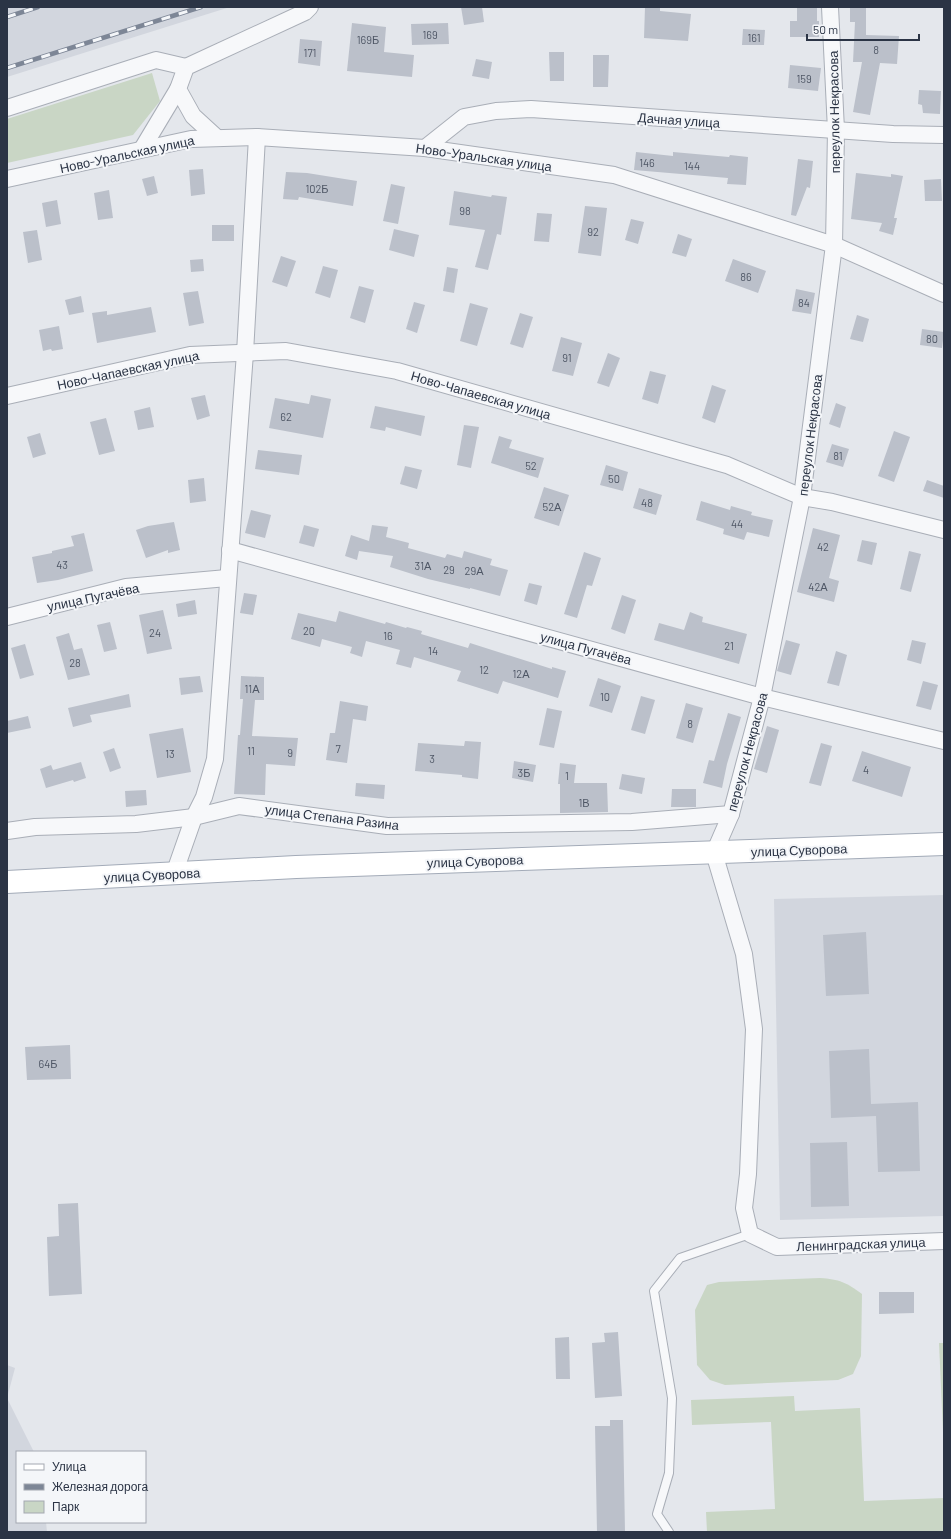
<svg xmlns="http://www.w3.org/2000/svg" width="951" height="1539" font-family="Barlow,sans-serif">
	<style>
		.built { fill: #d2d6de }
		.green { fill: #c9d6c5 }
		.building { fill: #bbc0ca }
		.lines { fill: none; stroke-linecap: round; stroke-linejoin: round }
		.lane-casing { stroke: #a9aeb7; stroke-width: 10 }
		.street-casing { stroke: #a9aeb7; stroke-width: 18 }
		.primary-casing { stroke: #a3abb8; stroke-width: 24 }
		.lane { stroke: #f7f8fa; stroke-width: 8 }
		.street { stroke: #f7f8fa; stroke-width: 16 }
		.primary { stroke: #fff; stroke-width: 22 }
		.rail-casing { stroke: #7d8696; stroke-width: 4.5 }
		.rail { stroke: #f4f6f9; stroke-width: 3; stroke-dasharray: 9; stroke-linecap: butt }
		.labels { text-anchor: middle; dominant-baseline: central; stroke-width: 4; stroke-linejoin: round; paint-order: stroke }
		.number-label { font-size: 11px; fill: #4f5766 }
		.street-label { font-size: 13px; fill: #2b3445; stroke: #f4f6f9 }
	</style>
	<rect width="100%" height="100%" fill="#e4e7ec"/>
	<g class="built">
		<polygon points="7,7 230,7 7,77"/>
		<polygon points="944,895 944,1216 780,1220 774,899"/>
		<polygon points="7,1365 15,1368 7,1398 34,1452 17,1452 17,1522 46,1522 47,1532 7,1532"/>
	</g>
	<g class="green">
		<polygon points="152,73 160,101 133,135 7,163 7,119"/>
		<path d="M 820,1278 C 839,1279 847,1283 862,1294 L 861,1356 L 853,1374 L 838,1380 L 725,1385 L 710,1380 L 697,1365 L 695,1310 L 707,1285 L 719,1282 Z"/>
		<polygon points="939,1343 944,1343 944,1454"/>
		<polygon points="794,1396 795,1411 860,1408 864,1501 944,1498 944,1531 914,1532 707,1532 706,1512 775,1509 771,1422 692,1425 691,1400"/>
	</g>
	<g class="building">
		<polygon points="461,7 482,7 484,22 464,25"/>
		<polygon points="645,7 660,7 660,11 691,14 688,41 644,38"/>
		<polygon points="797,7 817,7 817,21 819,21 819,37 790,37 790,21 797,21"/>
		<polygon points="850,7 866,7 866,35 899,36 897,64 880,63 870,115 853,112 862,62 853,62 855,22 850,22"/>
		<polygon points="352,23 386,27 384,52 414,55 412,77 347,71"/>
		<polygon points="448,23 449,44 412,45 411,24"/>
		<polygon points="743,29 765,30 764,45 742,45"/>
		<polygon points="300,39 322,41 320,66 298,63"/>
		<polygon points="549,52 564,52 564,81 550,81"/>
		<polygon points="593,55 609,55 608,87 593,87"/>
		<polygon points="476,59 492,62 489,79 472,76"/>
		<polygon points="790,65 821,68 818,91 788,88"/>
		<polygon points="919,90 941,91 940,114 923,113 922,105 918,104"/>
		<polygon points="636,152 673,156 673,152 729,157 730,155 748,157 746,185 727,184 728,178 634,170"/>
		<polygon points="798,159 813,161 810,188 807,187 796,216 791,215"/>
		<polygon points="203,169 205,194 191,196 189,170"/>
		<polygon points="286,172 307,173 357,181 353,206 299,197 298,200 283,199"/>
		<polygon points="856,173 891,177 891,174 903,176 894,218 897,218 893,235 879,231 882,223 851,219"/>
		<polygon points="154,176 158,193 147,196 142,179"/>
		<polygon points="941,179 942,201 925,201 924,180"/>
		<polygon points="391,184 405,187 398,224 383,221"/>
		<polygon points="109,190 113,218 98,220 94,193"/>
		<polygon points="454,191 491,197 492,195 507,197 501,235 497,234 488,270 475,267 485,230 449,225"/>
		<polygon points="57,200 61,224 46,227 42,203"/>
		<polygon points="585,206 607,208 601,256 578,253"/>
		<polygon points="537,213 552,214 549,242 534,241"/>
		<polygon points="631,219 644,222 638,244 625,240"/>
		<rect x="212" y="225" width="22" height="16"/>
		<polygon points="394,229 419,235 414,257 389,250"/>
		<polygon points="37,230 42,260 28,263 23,232"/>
		<polygon points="678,234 692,239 686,257 672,253"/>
		<polygon points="281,256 296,261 287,287 272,282"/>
		<polygon points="203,259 204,271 191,272 190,260"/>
		<polygon points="733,259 766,271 758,293 725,281"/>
		<polygon points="323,266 338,270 330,298 315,293"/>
		<polygon points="447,267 458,269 454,293 443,291"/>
		<polygon points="359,286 374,290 365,323 350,318"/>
		<polygon points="796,289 815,293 811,314 792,311"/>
		<polygon points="198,291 204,323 189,326 183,293"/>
		<polygon points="81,296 84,312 69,315 65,300"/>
		<polygon points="414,302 425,305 417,333 406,329"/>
		<polygon points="470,303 488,308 477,346 460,341"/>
		<polygon points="151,307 156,332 97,343 92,313 107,311 107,315"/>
		<polygon points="520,313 533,317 523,348 510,344"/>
		<polygon points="857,315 869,319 863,342 850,339"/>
		<polygon points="59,326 63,349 52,351 51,349 43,351 39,330"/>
		<polygon points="922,329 944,332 942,348 920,345"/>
		<polygon points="561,337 582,343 573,376 552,371"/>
		<polygon points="608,353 620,358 609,387 597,383"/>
		<polygon points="650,371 666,375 658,404 642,399"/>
		<polygon points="712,385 726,390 715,423 702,418"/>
		<polygon points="205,395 210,416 197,420 191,398"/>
		<polygon points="311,395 331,399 323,438 269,428 275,398 309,404"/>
		<polygon points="836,403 846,407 840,428 829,424"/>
		<polygon points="375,406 425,416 421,436 386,427 385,431 370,428"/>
		<polygon points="150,407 154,427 138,430 134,411"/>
		<polygon points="106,418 115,451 99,455 90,422"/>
		<polygon points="464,425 479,427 471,468 457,465"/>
		<polygon points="894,431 910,437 894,482 878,476"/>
		<polygon points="40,433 46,454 33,458 27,437"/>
		<polygon points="499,436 512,440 509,448 544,458 538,478 491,463"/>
		<polygon points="832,444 849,449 843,467 826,462"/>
		<polygon points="258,450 302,455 299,475 255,469"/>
		<polygon points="606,465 628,472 623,491 600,485"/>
		<polygon points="405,466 422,470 417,489 400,484"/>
		<polygon points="204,478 206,501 190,503 188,480"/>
		<polygon points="927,480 944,486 944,498 923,491"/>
		<polygon points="544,487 569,495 559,526 534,518"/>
		<polygon points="639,488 662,495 656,515 633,508"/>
		<polygon points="701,501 730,510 731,506 752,512 751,515 773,520 769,537 747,532 744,540 723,534 724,529 696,520"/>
		<polygon points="251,510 271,515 265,538 245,533"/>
		<polygon points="174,522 180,550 168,553 168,550 146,558 136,530 148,526"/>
		<polygon points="304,525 319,529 314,547 299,543"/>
		<polygon points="372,525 388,527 386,537 409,543 408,548 445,558 447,554 462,558 464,551 492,559 490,565 508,570 500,596 470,588 470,589 428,579 390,567 393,556 359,551 357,560 345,556 351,535 369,541"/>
		<polygon points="813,528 840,535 829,578 839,581 834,602 797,592"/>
		<polygon points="84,533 93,571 58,580 37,583 32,557 52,553 52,551 74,546 71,536"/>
		<polygon points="862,540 877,543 872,565 857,561"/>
		<polygon points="909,551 921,554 911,592 900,589"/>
		<polygon points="584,552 601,558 592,586 587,585 577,618 564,614"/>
		<polygon points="529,583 542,586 537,605 524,601"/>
		<polygon points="244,593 257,595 253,615 240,613"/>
		<polygon points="622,595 636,600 625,634 611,629"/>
		<polygon points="195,600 197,614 178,617 176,604"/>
		<polygon points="163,610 172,649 147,654 139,615"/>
		<polygon points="339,611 385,624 386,622 406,628 407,627 422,631 421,634 468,648 470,643 552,669 552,667 566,671 558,698 503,681 498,694 457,681 461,671 414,657 411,668 396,664 400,650 366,641 362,657 350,653 352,647 322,639 320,647 291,639 298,613 336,622"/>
		<polygon points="690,612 703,617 702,622 747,634 739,664 654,640 659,623 684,630"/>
		<polygon points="110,622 117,649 104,652 97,625"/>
		<polygon points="69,633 74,650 82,648 90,675 68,680 56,637"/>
		<polygon points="786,640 800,644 791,675 777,671"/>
		<polygon points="912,640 926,643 921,664 907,660"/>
		<polygon points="25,644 34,675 20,679 11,648"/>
		<polygon points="836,651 847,655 839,686 827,683"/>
		<polygon points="200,676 203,692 181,695 179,678"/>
		<polygon points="241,676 264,677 264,700 255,700 252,736 298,738 295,766 266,764 265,795 234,794 238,735 240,735 243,699 240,699"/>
		<polygon points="598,678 621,686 612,713 589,706"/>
		<polygon points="923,681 938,685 931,710 916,706"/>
		<polygon points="129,694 131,707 90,715 92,722 73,727 68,708"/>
		<polygon points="641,696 655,700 645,734 631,730"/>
		<polygon points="340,701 368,706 366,721 353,719 347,763 326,760 330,733 335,733"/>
		<polygon points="686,703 703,708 693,743 676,738"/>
		<polygon points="547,708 562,711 554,748 539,745"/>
		<polygon points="728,713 741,717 727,764 722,788 703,783 709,760 714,761"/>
		<polygon points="28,716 31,728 7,733 7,721"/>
		<polygon points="767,726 779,730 767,773 754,769"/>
		<polygon points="183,728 191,772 157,778 149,734"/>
		<polygon points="465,741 481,742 478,779 462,777 462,775 415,771 418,743 464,746"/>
		<polygon points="821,743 832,746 821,786 809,783"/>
		<polygon points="114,748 121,768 110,772 103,752"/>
		<polygon points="862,751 911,767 902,797 852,781"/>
		<polygon points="514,761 536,765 533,782 512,778"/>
		<polygon points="81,762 86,778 74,782 73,780 46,788 40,769 51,765 53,770"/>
		<polygon points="560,763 576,765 574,783 607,783 608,812 560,813 560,784 558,784"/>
		<polygon points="622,774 645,778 642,794 619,789"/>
		<polygon points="356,783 385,785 384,799 355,796"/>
		<polygon points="672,789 696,789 696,807 671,807"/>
		<polygon points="146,790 147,805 126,807 125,791"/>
		<polygon points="866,932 869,994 826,996 823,935"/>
		<polygon points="70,1045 71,1079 27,1080 25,1047"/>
		<polygon points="869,1049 871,1104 918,1102 920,1171 878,1172 876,1116 831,1118 829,1051"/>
		<polygon points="847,1142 849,1206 811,1207 810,1143"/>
		<polygon points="78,1203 82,1294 49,1296 47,1237 59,1236 58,1204"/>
		<polygon points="879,1292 914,1292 914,1313 879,1314"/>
		<polygon points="618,1332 622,1396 595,1398 592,1343 605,1342 604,1333"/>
		<polygon points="569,1337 570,1379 556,1379 555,1338"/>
		<polygon points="610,1420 623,1420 625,1532 597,1532 595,1426 610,1426"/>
	</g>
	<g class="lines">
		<defs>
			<polyline id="lane" points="669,1532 657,1514 669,1473 672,1398 654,1291 680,1258 750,1234"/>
			<g id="street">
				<polyline points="830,7 836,130 834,245 802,497 762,697 731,814 714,853 744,954 754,1029 748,1174 744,1208 750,1234 777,1247 944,1241"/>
				<polyline points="7,108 156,60 186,67"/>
				<polyline points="217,138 193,116 178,89 186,67 305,12 310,7"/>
				<polyline points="425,148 464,117 496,111 531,109 893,134 944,135"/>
				<polyline points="142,149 178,89"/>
				<polyline points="7,179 191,139 257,137 425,148 614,175 834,245 944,294"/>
				<polyline points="7,396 190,355 286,351 397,371 727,465 802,497 832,502 944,530"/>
				<polyline points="230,550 762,697 944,741"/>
				<polyline points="7,617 126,587 227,578"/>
				<polyline points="7,831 35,827 136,824 194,817 239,806 387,826 632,822 731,814"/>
				<polyline points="174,874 194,817 204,797 215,759 245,353 257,137"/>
			</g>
			<polyline id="primary" points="7,882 296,867 944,844"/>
		</defs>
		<use href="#lane" class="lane-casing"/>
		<use href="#street" class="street-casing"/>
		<use href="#primary" class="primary-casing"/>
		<use href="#lane" class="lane"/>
		<use href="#street" class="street"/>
		<use href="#primary" class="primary"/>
		<defs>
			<g id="rail">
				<polyline points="7,17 38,7"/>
				<polyline points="7,68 201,7"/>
			</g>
		</defs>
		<use href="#rail" class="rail-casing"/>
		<use href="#rail" class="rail"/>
	</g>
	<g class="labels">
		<g class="number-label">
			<text x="430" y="34">169</text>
			<text x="754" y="37">161</text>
			<text x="368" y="39">169Б</text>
			<text x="876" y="49">8</text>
			<text x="310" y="52">171</text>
			<text x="804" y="78">159</text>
			<text x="647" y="162">146</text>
			<text x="692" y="165">144</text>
			<text x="317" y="188">102Б</text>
			<text x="465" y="210">98</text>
			<text x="593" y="231">92</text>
			<text x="746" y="276">86</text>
			<text x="804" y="302">84</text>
			<text x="932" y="338">80</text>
			<text x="567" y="357">91</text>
			<text x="286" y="416">62</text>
			<text x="838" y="455">81</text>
			<text x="531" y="465">52</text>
			<text x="614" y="478">50</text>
			<text x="647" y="502">48</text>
			<text x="552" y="506">52А</text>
			<text x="737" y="523">44</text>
			<text x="823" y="546">42</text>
			<text x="62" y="564">43</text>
			<text x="423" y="565">31А</text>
			<text x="449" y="569">29</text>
			<text x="474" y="570">29А</text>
			<text x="818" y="586">42А</text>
			<text x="309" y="630">20</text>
			<text x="155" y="632">24</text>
			<text x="388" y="635">16</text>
			<text x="729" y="645">21</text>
			<text x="433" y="650">14</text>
			<text x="75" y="662">28</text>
			<text x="484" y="669">12</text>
			<text x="521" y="673">12А</text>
			<text x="252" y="688">11А</text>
			<text x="605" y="696">10</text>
			<text x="690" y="723">8</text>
			<text x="338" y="748">7</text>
			<text x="251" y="750">11</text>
			<text x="290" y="752">9</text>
			<text x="170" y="753">13</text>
			<text x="432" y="758">3</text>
			<text x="866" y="769">4</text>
			<text x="524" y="772">3Б</text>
			<text x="567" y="775">1</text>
			<text x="584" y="802">1В</text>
			<text x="48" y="1063">64Б</text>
		</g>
		<g class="street-label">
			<text transform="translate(834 112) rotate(-91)">переулок Некрасова</text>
			<text transform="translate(679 120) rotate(4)">Дачная улица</text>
			<text transform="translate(127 154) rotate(-12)">Ново-Уральская улица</text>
			<text transform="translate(484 157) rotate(8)">Ново-Уральская улица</text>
			<text transform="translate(128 370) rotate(-12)">Ново-Чапаевская улица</text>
			<text transform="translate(481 395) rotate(16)">Ново-Чапаевская улица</text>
			<text transform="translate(810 435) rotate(-83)">переулок Некрасова</text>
			<text transform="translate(93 597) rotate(-12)">улица Пугачёва</text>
			<text transform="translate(586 648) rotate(15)">улица Пугачёва</text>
			<text transform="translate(747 752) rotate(-75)">переулок Некрасова</text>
			<text transform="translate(332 817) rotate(7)">улица Степана Разина</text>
			<text transform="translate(799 850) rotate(-2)">улица Суворова</text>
			<text transform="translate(475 861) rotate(-2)">улица Суворова</text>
			<text transform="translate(152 875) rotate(-3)">улица Суворова</text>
			<text transform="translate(861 1244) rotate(-2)">Ленинградская улица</text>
		</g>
	</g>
	<rect width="951" height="1539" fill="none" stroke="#2b3445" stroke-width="16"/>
	<rect x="16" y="1451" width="130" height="72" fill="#f4f6f9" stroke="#a4a8b1"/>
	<rect x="24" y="1464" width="20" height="6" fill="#ffffff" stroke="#a4a8b1"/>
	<text x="52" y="1471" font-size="12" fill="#2b3445">Улица</text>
	<rect x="24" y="1484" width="20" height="6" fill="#7d8696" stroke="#a4a8b1"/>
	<text x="52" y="1491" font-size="12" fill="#2b3445">Железная дорога</text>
	<rect x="24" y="1501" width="20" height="12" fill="#c9d6c5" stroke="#a4a8b1"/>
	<text x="52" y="1511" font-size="12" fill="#2b3445">Парк</text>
	<path d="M807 34v6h112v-6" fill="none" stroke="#2b3445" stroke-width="2"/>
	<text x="813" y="34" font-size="12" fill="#2b3445" stroke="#f4f6f9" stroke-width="3" paint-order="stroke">50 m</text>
</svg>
